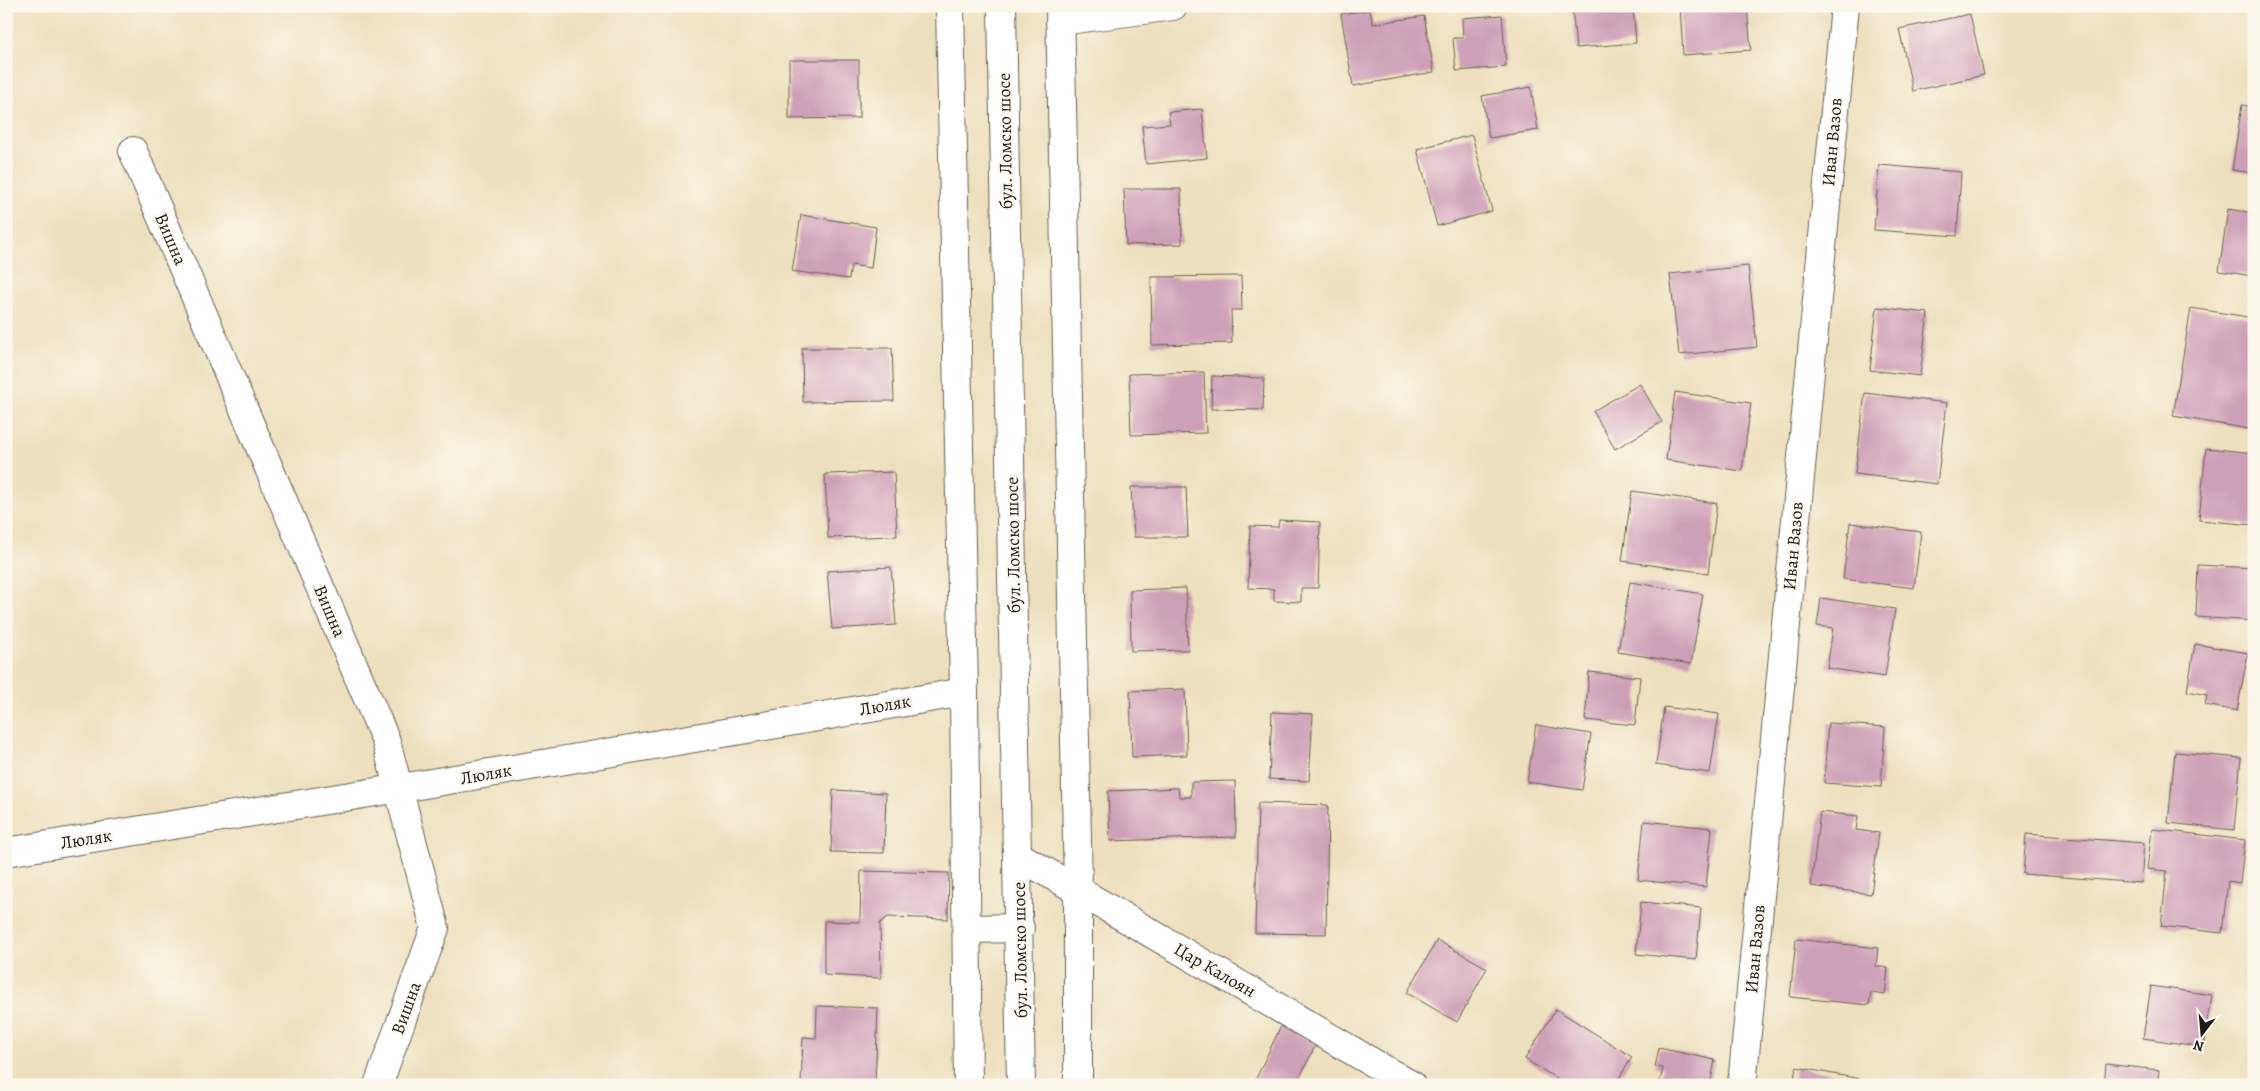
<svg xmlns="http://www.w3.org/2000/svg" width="2260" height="1091" font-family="Alegreya,serif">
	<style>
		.building { fill: #cea0b7 }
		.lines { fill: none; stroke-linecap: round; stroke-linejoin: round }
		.minor-casing { stroke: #656155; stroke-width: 30 }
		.secondary-casing { stroke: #656155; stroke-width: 30 }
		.minor { stroke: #fff; stroke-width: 28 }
		.secondary { stroke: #fff; stroke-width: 28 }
		.labels { text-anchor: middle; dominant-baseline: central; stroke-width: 4; stroke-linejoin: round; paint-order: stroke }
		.street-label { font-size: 18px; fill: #1c1c1c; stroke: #fbf7ec }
	</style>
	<rect width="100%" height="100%" fill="#fbf7ec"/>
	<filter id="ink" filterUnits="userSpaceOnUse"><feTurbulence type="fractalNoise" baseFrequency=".02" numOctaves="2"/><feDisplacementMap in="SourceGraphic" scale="10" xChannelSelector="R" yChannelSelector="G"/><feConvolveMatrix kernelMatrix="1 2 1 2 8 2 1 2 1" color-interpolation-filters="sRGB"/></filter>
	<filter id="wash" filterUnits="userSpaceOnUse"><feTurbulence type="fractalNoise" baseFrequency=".0096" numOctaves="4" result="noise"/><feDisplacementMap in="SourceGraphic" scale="20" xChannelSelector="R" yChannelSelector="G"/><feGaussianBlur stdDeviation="1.12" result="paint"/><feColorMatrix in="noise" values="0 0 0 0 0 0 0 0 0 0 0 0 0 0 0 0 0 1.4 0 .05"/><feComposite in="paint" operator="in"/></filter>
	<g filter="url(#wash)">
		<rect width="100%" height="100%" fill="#ede0bf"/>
		<g id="blocks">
			<g class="building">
				<polygon points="1572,6 1633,6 1636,43 1576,48"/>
				<polygon points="1680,6 1747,6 1751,50 1683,55"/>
				<polygon points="1370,10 1373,24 1424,16 1434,72 1353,86 1341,14"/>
				<polygon points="1970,14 1984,75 1913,91 1899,29"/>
				<polygon points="1502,15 1506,67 1456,71 1453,38 1463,38 1462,18"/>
				<polygon points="789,60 859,60 859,118 789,119"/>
				<polygon points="1531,87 1538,130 1489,138 1482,96"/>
				<polygon points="2242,105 2254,107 2254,173 2232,170"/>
				<polygon points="1202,109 1207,158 1146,164 1142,126 1170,124 1168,112"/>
				<polygon points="1472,135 1492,211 1437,226 1417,149"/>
				<polygon points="1879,165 1961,172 1957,236 1874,230"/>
				<polygon points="1124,189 1181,189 1182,244 1126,245"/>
				<polygon points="2228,209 2254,213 2254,276 2219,271"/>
				<polygon points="801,215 876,227 871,268 851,265 849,279 792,271"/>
				<polygon points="1748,266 1757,347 1679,355 1670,274"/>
				<polygon points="1241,276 1242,310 1231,310 1232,343 1152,345 1151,277"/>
				<polygon points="1877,307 1928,313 1920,376 1870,370"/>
				<polygon points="2191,308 2254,318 2254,418 2251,417 2249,429 2173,416"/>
				<polygon points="802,348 892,348 894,401 803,402"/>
				<polygon points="1204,372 1206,433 1131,435 1129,374"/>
				<polygon points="1212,376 1264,378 1263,410 1211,409"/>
				<polygon points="1640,384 1662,422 1615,449 1593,411"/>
				<polygon points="1675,392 1751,403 1742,471 1666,460"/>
				<polygon points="1865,393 1947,403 1937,484 1855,474"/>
				<polygon points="2206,448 2254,453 2254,525 2199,520"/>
				<polygon points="894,472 897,536 828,538 825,474"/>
				<polygon points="1131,487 1186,487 1188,537 1134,537"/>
				<polygon points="1632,491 1717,503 1708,573 1622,561"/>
				<polygon points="1279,520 1320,522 1318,588 1301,588 1301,602 1274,601 1274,589 1248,588 1250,526 1278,527"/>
				<polygon points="1850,523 1921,532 1914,588 1843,579"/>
				<polygon points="2198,565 2254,568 2254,621 2196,617"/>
				<polygon points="891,567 896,625 832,629 827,571"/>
				<polygon points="1630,582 1703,594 1691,664 1618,652"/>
				<polygon points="1186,588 1188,650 1131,651 1130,590"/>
				<polygon points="1821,598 1895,609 1885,677 1827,668 1833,628 1817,626"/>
				<polygon points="2195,644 2248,653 2237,711 2205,705 2207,695 2187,691"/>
				<polygon points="1589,672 1640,677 1635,725 1585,720"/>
				<polygon points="1185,689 1187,755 1132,757 1130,691"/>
				<polygon points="1664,707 1719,714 1710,773 1656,765"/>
				<polygon points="1272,712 1313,714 1309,781 1269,779"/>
				<polygon points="1828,723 1885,727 1881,787 1824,783"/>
				<polygon points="1536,725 1591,734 1582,790 1527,782"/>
				<polygon points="2175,752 2241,758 2234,830 2168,823"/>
				<polygon points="1235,781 1236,837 1110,841 1108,791 1178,788 1179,797 1191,797 1191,782"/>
				<polygon points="833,790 886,793 884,853 831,852"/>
				<polygon points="1258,803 1328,805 1326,934 1255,933"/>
				<polygon points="1820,812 1858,816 1856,830 1879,833 1871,894 1811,886"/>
				<polygon points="1644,821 1712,828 1706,887 1638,880"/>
				<polygon points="2152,829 2245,840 2240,883 2228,881 2222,933 2161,926 2167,871 2147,869"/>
				<polygon points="2026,834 2144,843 2141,883 2023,874"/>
				<polygon points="861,871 949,873 948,919 888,917 880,923 881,978 824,975 824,921 860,922"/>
				<polygon points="1641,902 1701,908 1696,960 1636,954"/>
				<polygon points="1796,939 1878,948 1876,966 1888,968 1885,995 1871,993 1869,1005 1790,997"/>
				<polygon points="1437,940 1487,968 1457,1022 1407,993"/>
				<polygon points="2151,986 2212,995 2204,1047 2143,1038"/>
				<polygon points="817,1006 878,1008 875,1085 801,1085 803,1037 816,1038"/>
				<polygon points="1556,1009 1632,1057 1615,1085 1567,1085 1525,1059"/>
				<polygon points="1281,1026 1316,1044 1296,1085 1253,1085"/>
				<polygon points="1659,1048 1715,1060 1710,1085 1659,1085 1663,1068 1655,1067"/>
				<polygon points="2106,1064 2159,1070 2157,1085 2104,1085"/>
				<polygon points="1796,1067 1860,1079 1859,1085 1793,1085"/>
			</g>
		</g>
	</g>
	<g filter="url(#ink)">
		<use href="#blocks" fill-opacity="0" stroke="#656155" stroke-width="1"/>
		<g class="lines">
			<defs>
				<g id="minor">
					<polyline points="950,6 964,692 968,1085"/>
					<polyline points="1060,6 1078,889 1078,1085"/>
					<polyline points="1060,21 1173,6"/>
					<polyline points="133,151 386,741 435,928 378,1085"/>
					<polyline points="6,852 425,784 964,692"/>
					<polyline points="1019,856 1411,1085"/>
					<polyline points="967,929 1020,928"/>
					<polyline points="1742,1085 1845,6"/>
				</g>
				<polyline id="secondary" points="1002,6 1021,1085"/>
			</defs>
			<use href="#minor" class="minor-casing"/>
			<use href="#secondary" class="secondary-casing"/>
			<use href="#minor" class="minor"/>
			<use href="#secondary" class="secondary"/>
		</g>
	</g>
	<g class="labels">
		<g class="street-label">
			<text transform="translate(1005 141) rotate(-91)">бул. Ломско шосе</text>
			<text transform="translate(1832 142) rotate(-85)">Иван Вазов</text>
			<text transform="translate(171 239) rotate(67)">Вишна</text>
			<text transform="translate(1013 545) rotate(-91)">бул. Ломско шосе</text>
			<text transform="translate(1793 546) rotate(-85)">Иван Вазов</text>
			<text transform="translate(330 611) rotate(67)">Вишна</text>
			<text transform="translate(885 705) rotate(-10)">Люляк</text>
			<text transform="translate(486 774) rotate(-10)">Люляк</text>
			<text transform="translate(86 839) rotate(-9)">Люляк</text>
			<text transform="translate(1755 949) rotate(-85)">Иван Вазов</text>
			<text transform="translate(1020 950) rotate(-91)">бул. Ломско шосе</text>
			<text transform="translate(1215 970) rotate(30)">Цар Калоян</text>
			<text transform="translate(406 1008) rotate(-70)">Вишна</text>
		</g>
	</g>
	<rect width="2260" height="1091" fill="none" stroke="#fbf7ec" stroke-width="25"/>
	<g transform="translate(2202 1034) rotate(196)" stroke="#fbf7ec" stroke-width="4" paint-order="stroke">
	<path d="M0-4L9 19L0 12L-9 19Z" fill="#1c1c1c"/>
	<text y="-8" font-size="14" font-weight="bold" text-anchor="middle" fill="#1c1c1c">N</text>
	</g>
</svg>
